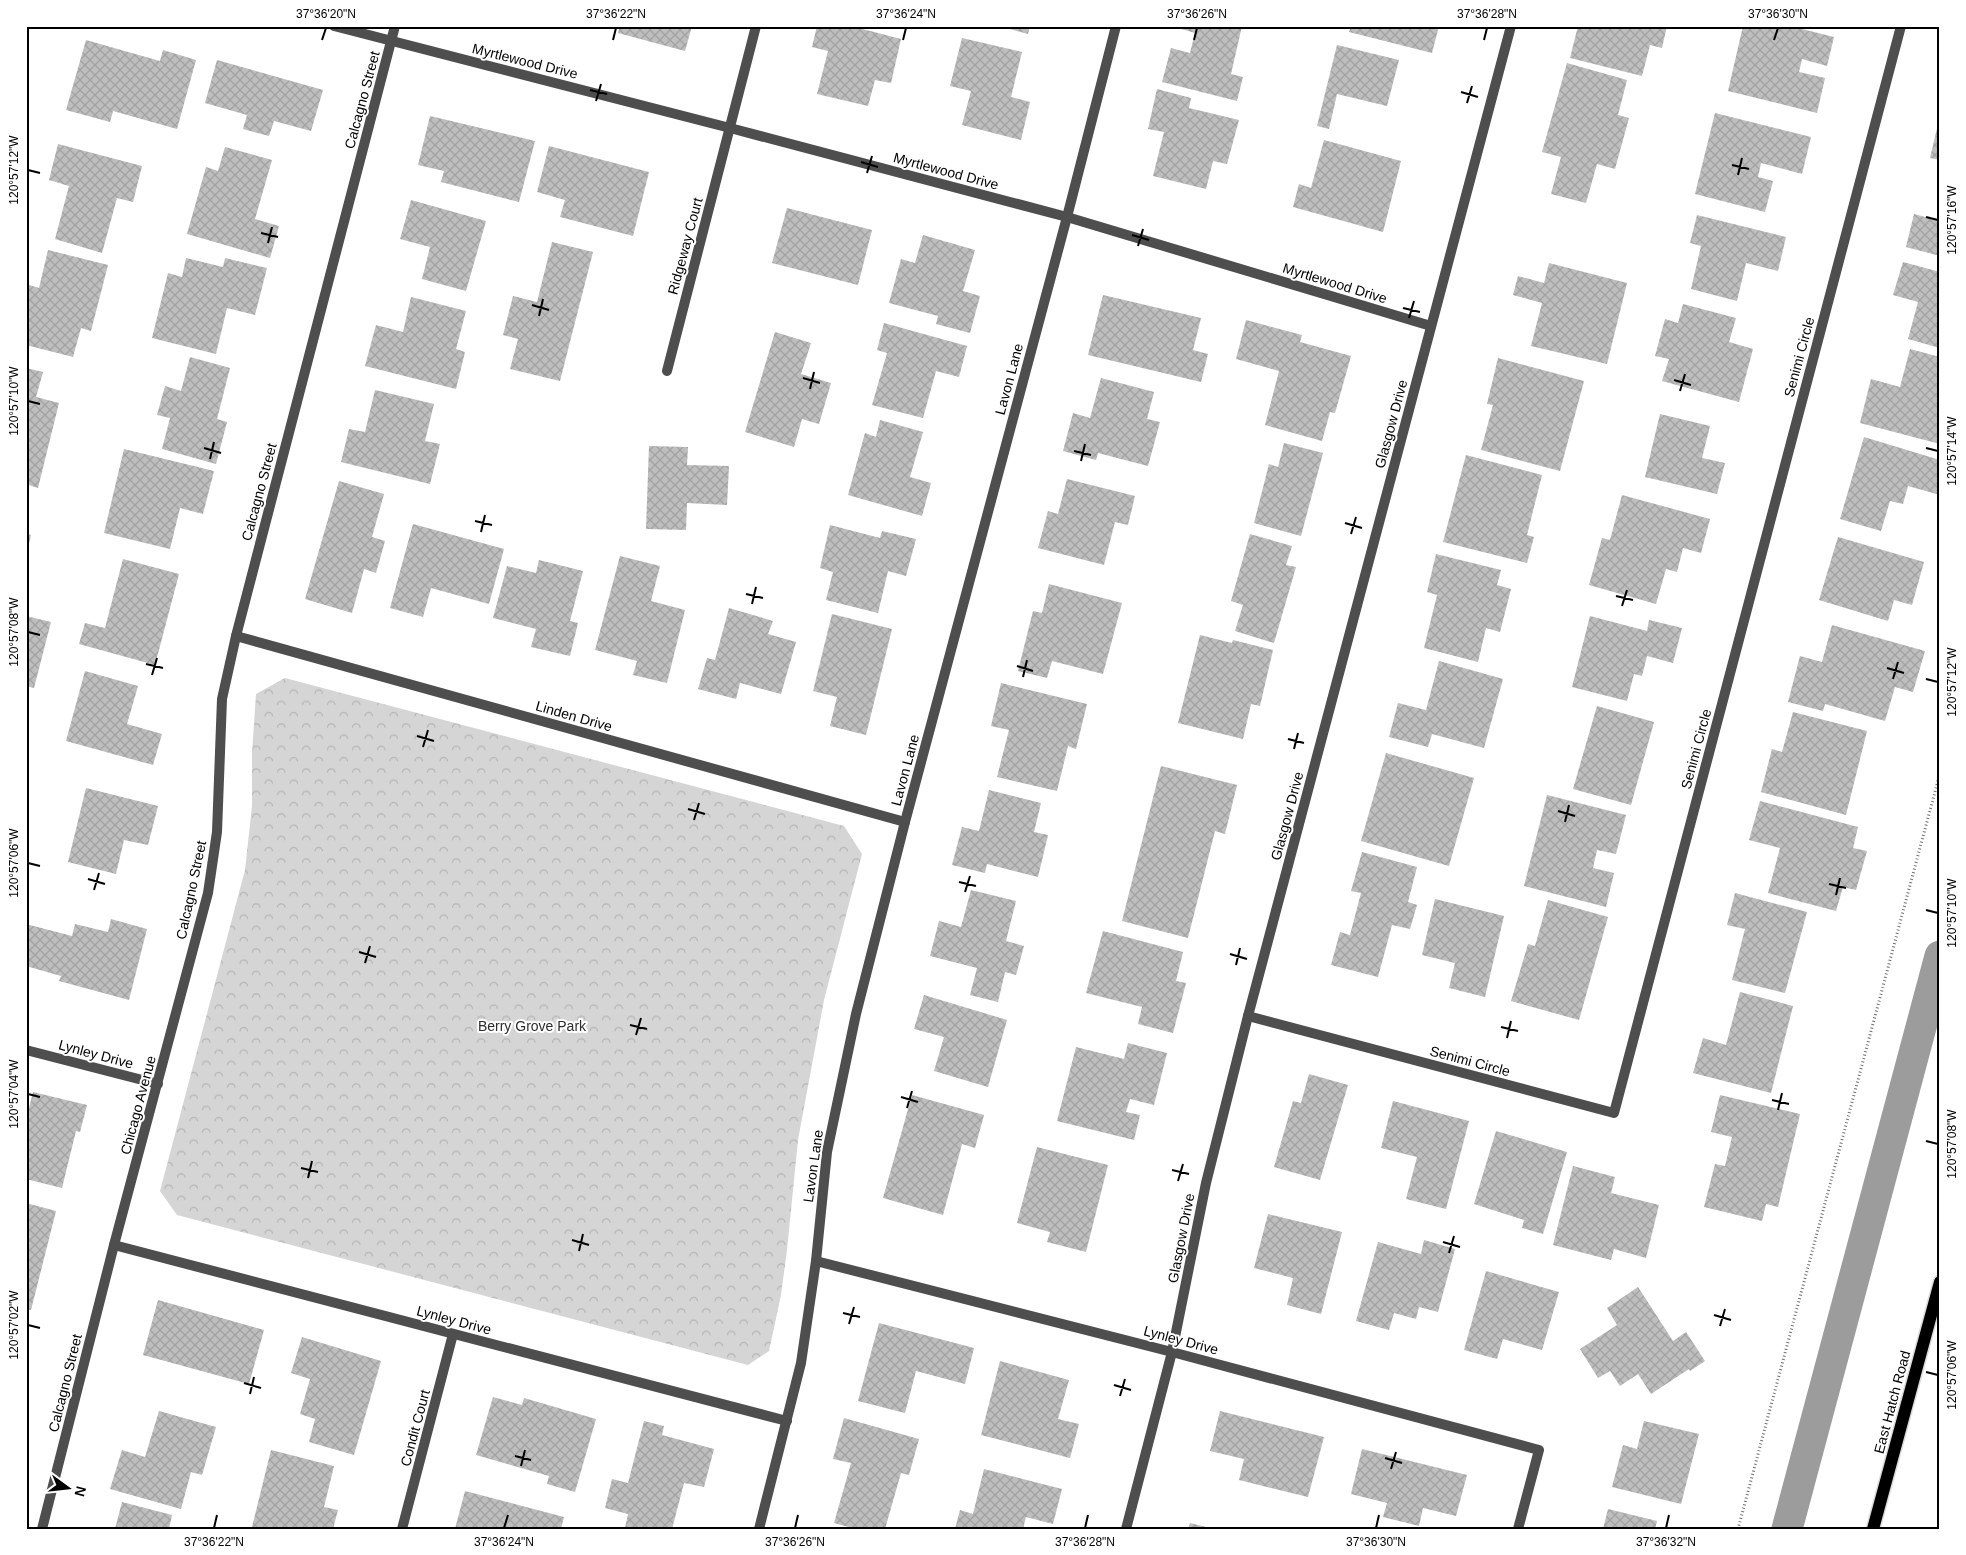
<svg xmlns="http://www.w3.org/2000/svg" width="1966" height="1555" font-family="Helvetica,sans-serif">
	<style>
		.forest { fill: url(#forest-crowns) }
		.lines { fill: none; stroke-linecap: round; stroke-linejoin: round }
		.canal { stroke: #9c9c9c; stroke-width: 31 }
		.building { fill: url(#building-cross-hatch) }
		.primary-casing { stroke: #dbdbdb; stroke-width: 15 }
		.path { stroke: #707070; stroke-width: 3; stroke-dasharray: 1 2.5; stroke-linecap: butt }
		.street { stroke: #4e4e4e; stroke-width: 10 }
		.primary { stroke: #000; stroke-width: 12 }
		.ticks { fill: none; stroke: #000; stroke-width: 2 }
		.labels { text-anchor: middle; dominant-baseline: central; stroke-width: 4; stroke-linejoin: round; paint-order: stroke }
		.street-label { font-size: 14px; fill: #000; stroke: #fff }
		.park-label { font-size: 14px; fill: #2c2c2c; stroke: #fff }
		.neatline { fill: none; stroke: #000; stroke-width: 2 }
		.ticks-label { font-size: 12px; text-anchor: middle; fill: #000 }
	</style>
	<defs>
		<pattern id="forest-crowns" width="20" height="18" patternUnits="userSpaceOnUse" patternTransform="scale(1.25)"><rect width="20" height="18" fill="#d5d5d5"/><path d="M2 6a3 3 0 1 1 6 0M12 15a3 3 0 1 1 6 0" fill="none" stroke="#b5b5b5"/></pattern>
		<pattern id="building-cross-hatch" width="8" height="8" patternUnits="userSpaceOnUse" patternTransform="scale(1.25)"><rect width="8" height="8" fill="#bebebe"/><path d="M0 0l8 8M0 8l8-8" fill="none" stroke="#a2a2a2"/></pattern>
	</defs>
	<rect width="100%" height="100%" fill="#fff"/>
	<polygon class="forest" points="285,678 844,826 862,854 824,1000 798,1140 787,1250 781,1295 769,1351 748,1365 177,1215 160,1191 245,870 252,806 252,753 256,694"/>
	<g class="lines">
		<polyline class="canal" points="1787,1529 1940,956"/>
	</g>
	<g class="building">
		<polygon points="620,26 692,26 685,51 618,33"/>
		<polygon points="817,26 851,26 901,39 891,83 875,80 868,106 817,94 828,51 812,47"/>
		<polygon points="999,26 1030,26 1028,34"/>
		<polygon points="1178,26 1242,26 1231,74 1243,77 1237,101 1162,82 1171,48 1190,53 1195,33 1178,28"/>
		<polygon points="1351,26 1439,26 1432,53 1349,32"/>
		<polygon points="1578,26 1599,29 1600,26 1667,26 1662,48 1650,45 1642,76 1570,58"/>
		<polygon points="1743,26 1790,26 1834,37 1827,66 1802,59 1799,72 1825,78 1817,113 1728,91"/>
		<polygon points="962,38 1022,52 1011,97 1030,102 1021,140 962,125 971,91 950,86"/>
		<polygon points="86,40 160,61 163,50 196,60 177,129 113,111 110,122 66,110"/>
		<polygon points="1337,45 1399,60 1387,106 1337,94 1329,129 1317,126"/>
		<polygon points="217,60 323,90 311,131 274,121 269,136 243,129 247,115 205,103"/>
		<polygon points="1567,63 1627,80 1618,115 1629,118 1615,169 1597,164 1586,203 1551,194 1561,157 1542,152"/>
		<polygon points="1157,89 1191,98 1189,108 1239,120 1227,164 1213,161 1206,189 1153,176 1164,132 1148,129"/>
		<polygon points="1715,113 1811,137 1802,174 1761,163 1758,177 1773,181 1765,212 1695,194"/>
		<polygon points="430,116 535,141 519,202 441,182 444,171 418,165"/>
		<polygon points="1939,120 1940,120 1940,160 1930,158"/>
		<polygon points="1324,140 1401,161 1383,232 1293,207 1299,184 1311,188"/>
		<polygon points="58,144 142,166 133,202 117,198 102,253 55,239 69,186 49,180"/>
		<polygon points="549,146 649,172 633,236 560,217 565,200 537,192"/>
		<polygon points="225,147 272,160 255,219 279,226 270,258 187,234 206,167 218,171"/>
		<polygon points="411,200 486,221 466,291 422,279 430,247 400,239"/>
		<polygon points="787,208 872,230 858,285 772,263"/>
		<polygon points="1914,214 1940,221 1940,256 1906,247"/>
		<polygon points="1697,215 1786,237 1778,271 1746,263 1737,301 1691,289 1701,246 1690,243"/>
		<polygon points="923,235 975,250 963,291 980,296 970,333 936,324 938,316 889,303 901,259 915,263"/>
		<polygon points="552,242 593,252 560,381 510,369 518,339 503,335 513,296 537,302"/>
		<polygon points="48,250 108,265 91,331 81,328 73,357 26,345 26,284 39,288"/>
		<polygon points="186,258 223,267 225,258 267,268 255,315 227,308 216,354 152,338 168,273 182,277"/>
		<polygon points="1903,262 1940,272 1940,348 1908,339 1918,302 1893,295"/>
		<polygon points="1549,263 1627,283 1607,364 1531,346 1542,303 1513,295 1518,276 1544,283"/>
		<polygon points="1103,295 1201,318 1193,350 1208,354 1201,382 1088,355"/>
		<polygon points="411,297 466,311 456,349 465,352 456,389 365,366 376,325 403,332"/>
		<polygon points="1683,304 1736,318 1729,342 1753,349 1739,402 1662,381 1669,359 1655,356 1665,319 1678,323"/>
		<polygon points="1246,320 1302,335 1300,342 1351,356 1335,413 1330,412 1322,441 1265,425 1279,371 1236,359"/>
		<polygon points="884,323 967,346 959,377 936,371 923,418 872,405 887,353 877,350"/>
		<polygon points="775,332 811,343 801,374 831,383 819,424 802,419 794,447 745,432"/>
		<polygon points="1910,349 1940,357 1940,444 1860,423 1871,379 1900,387"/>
		<polygon points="190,357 230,368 217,419 227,422 216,464 162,449 170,418 157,415 165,386 181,391"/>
		<polygon points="1498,358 1584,381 1560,471 1481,450 1493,405 1487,404"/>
		<polygon points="26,368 43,372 36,397 59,403 38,488 26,484"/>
		<polygon points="1101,378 1154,392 1147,419 1160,422 1148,466 1098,453 1096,460 1063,451 1073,413 1090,418"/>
		<polygon points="375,390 434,404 425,441 440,444 430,484 341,462 349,429 365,432"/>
		<polygon points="1660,414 1710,426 1702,458 1725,463 1717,494 1645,477"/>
		<polygon points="880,420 923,432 910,477 931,483 922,516 848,495 865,433 876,437"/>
		<polygon points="1864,437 1940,460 1940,495 1908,486 1903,504 1890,501 1881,531 1840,519"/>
		<polygon points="1284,443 1323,453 1301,536 1254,523 1269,464 1278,467"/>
		<polygon points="649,446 688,447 687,465 729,466 727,505 687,503 686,530 646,529"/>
		<polygon points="124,449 214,471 203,514 180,508 170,549 104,533"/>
		<polygon points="1466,455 1542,475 1527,535 1534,537 1527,563 1443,542"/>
		<polygon points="1067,479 1135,496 1128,525 1115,522 1104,565 1038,548 1048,511 1058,514"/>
		<polygon points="339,481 384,494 372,537 385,541 376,573 364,569 352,613 305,599"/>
		<polygon points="1622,495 1710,519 1701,553 1683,548 1677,572 1666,569 1656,604 1589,585 1602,538 1610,540"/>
		<polygon points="413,524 504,549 489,604 431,588 423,617 390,608"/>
		<polygon points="830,525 880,538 882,531 916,539 906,576 888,571 878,613 826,600 833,572 820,568"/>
		<polygon points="26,533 31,535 27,552 26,551"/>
		<polygon points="1250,534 1292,546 1286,565 1296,567 1274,643 1235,631 1243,605 1231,601"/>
		<polygon points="1838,537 1924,562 1912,605 1894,600 1888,621 1819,600"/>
		<polygon points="1436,554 1501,570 1497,585 1511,589 1500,632 1486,628 1478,662 1424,648 1437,595 1427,592"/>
		<polygon points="620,556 660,566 651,601 685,610 667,683 633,675 637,661 595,650"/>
		<polygon points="123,559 179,574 155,665 79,644 85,623 105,628"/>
		<polygon points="539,560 583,571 570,621 578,623 570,656 531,647 536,629 493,618 507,566 536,573"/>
		<polygon points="1049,584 1122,603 1103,674 1052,661 1047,678 1018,671 1033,611 1042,613"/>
		<polygon points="729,608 773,621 768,634 796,642 781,694 740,683 736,699 698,689 707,658 715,660"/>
		<polygon points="832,614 892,629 866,735 830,726 837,697 813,691"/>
		<polygon points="26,616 51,622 34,688 26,686"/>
		<polygon points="1590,616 1647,631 1649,620 1682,628 1673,663 1647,656 1642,676 1634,674 1627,701 1572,687"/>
		<polygon points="1832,625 1925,651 1913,692 1895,687 1885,721 1825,704 1823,711 1788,702 1800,656 1822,662"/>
		<polygon points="1200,635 1232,643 1233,640 1273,650 1260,706 1251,704 1243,739 1178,723"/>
		<polygon points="1439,661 1503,679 1484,748 1432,734 1428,747 1389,737 1398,703 1426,710"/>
		<polygon points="85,671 138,686 127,724 162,734 153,765 66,741"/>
		<polygon points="1001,683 1087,704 1076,749 1068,746 1057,791 997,777 1009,730 991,726"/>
		<polygon points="1597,706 1654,722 1631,805 1573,789"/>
		<polygon points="1793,712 1867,731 1846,815 1761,792 1772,749 1782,752"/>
		<polygon points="1386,753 1474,778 1449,866 1361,841"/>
		<polygon points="1161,766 1237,785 1225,834 1215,831 1188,938 1122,921"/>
		<polygon points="86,788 158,806 148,845 124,840 116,874 68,862"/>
		<polygon points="989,790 1041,803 1034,832 1048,835 1038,877 987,864 985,873 952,865 962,827 979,831"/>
		<polygon points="1547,795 1626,815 1616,854 1597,850 1593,868 1614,873 1606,907 1524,886"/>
		<polygon points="1760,801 1858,827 1853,848 1867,851 1856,890 1843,887 1836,911 1768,893 1780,848 1749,840"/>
		<polygon points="1362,852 1417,867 1408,902 1417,905 1410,929 1392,925 1378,977 1331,965 1340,932 1350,935 1361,893 1351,891"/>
		<polygon points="971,890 1016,901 1006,941 1024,946 1016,975 1005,972 998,1002 970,995 977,968 930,956 939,921 961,927"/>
		<polygon points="1735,893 1807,912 1785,993 1732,980 1745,929 1727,925"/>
		<polygon points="1435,899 1504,916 1485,997 1449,988 1455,963 1422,955"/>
		<polygon points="1548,900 1608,917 1579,1020 1511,1001 1528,944 1535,946"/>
		<polygon points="111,919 147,929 129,1000 59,981 61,976 26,966 26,924 72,936 75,924 108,932"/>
		<polygon points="1103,931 1183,952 1176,981 1186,983 1173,1033 1138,1024 1142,1007 1086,993"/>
		<polygon points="1740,992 1793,1006 1771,1093 1693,1073 1703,1038 1726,1045"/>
		<polygon points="924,995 1007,1020 988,1087 934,1071 944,1037 914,1029"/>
		<polygon points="1128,1043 1167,1053 1154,1105 1130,1099 1126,1112 1140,1115 1134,1140 1057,1121 1076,1047 1124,1059"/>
		<polygon points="1309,1074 1348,1085 1320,1180 1274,1167 1293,1101 1301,1103"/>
		<polygon points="33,1092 87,1105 80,1132 76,1131 62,1188 26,1179 26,1120"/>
		<polygon points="912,1095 984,1115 975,1148 962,1144 943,1215 883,1198"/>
		<polygon points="1720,1095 1800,1114 1778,1207 1766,1204 1762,1221 1704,1207 1715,1164 1725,1166 1732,1137 1711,1132"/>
		<polygon points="1393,1101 1469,1121 1446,1209 1406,1199 1417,1157 1381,1148"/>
		<polygon points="1496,1131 1567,1152 1543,1234 1522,1228 1524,1220 1474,1204"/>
		<polygon points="1037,1147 1108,1165 1086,1252 1047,1242 1050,1232 1017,1223"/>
		<polygon points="1573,1166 1615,1177 1611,1193 1659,1205 1646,1258 1614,1249 1611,1260 1553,1245"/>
		<polygon points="26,1203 56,1211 31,1310 26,1309"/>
		<polygon points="1268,1214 1342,1232 1321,1314 1287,1305 1293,1278 1254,1268"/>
		<polygon points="1424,1240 1455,1249 1438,1312 1419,1307 1416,1319 1394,1313 1389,1330 1356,1321 1378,1242 1421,1254"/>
		<polygon points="1486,1271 1559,1292 1542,1350 1503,1339 1497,1359 1464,1350"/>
		<polygon points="1638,1287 1673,1341 1686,1332 1705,1361 1690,1371 1689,1369 1651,1394 1638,1374 1620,1386 1610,1371 1598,1378 1580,1349 1617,1325 1607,1308"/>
		<polygon points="158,1300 264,1330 249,1384 143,1355"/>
		<polygon points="879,1323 974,1348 965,1384 916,1371 905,1413 858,1401"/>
		<polygon points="302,1337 381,1361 354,1455 309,1442 315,1419 300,1414 310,1379 291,1373"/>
		<polygon points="1000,1361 1069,1380 1058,1419 1079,1424 1070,1458 981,1435"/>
		<polygon points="493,1397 522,1405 524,1398 596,1419 575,1492 547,1484 549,1476 476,1455"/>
		<polygon points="159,1411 216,1427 202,1475 191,1472 181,1509 110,1489 122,1450 145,1457"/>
		<polygon points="1220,1411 1324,1437 1308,1497 1239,1480 1244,1459 1210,1451"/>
		<polygon points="844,1418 919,1439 909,1475 901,1473 885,1529 856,1529 834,1523 851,1463 833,1459"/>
		<polygon points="644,1421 664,1426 662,1435 714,1449 704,1487 684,1483 672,1529 625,1528 628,1514 605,1508 612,1479 628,1483"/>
		<polygon points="1644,1421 1699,1434 1681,1504 1612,1487 1623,1445 1637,1449"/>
		<polygon points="1362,1449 1467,1475 1456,1516 1423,1508 1419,1526 1383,1517 1387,1503 1351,1494"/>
		<polygon points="271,1450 334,1466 324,1507 338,1510 333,1529 260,1529 252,1527"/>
		<polygon points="984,1469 1062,1489 1053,1524 1026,1517 1023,1529 955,1529 960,1510 973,1514"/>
		<polygon points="465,1491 564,1517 561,1529 455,1529"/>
		<polygon points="122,1502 172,1515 169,1529 115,1529"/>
		<polygon points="1608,1509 1657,1521 1655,1529 1603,1529"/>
		<polygon points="1190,1523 1210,1528 1209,1529 1188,1529"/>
	</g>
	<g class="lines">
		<defs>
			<polyline id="primary" points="1873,1529 1940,1282"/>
		</defs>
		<use href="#primary" class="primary-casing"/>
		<polyline class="path" points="1738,1529 1940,773"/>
		<g class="street">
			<polyline points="334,26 730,128 1067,217 1431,326"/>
			<polyline points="667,371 756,26"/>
			<polyline points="236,636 905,822"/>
			<polyline points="1248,1016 1614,1113 1901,26"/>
			<polyline points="26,1050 158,1084"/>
			<polyline points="114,1245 787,1421"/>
			<polyline points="816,1261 1172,1352 1539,1450 1518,1529"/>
			<polyline points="42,1529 114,1245 208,893 217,832 222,699 236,636 395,26"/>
			<polyline points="402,1529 453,1334"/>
			<polyline points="759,1529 801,1363 816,1261 827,1152 856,1014 905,822 1067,217 1116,26"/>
			<polyline points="1126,1529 1172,1352 1206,1183 1248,1016 1511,26"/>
		</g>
		<use href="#primary" class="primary"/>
	</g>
	<path class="ticks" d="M 322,40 L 326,28M 613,40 L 616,28M 903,40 L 906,28M 1194,40 L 1197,28M 1484,40 L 1487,28M 1774,40 L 1778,28M 590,90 L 607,94M 1461,92 L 1478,97M 596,101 L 601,84M 1467,103 L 1472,86M 861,162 L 878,167M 1732,165 L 1749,169M 28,170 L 40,173M 867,173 L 872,156M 1738,175 L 1742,158M 1926,217 L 1938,220M 261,233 L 278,237M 1132,235 L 1149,240M 268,243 L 272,227M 1138,246 L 1143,229M 532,305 L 549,310M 1403,308 L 1420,312M 539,316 L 543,299M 1409,318 L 1414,301M 803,378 L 820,383M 1674,380 L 1691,385M 810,389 L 814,372M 1680,391 L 1685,374M 28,401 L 40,404M 204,448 L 221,453M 1926,448 L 1938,451M 1074,451 L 1091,455M 210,459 L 214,442M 1081,461 L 1085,444M 475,521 L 492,525M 1345,523 L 1362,528M 481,532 L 485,515M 1351,534 L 1356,517M 746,594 L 763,598M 1616,596 L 1633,600M 752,604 L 756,587M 1622,606 L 1627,590M 28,632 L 40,635M 146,664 L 163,668M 1017,666 L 1033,671M 1887,668 L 1904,673M 152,675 L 157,658M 1023,677 L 1027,660M 1893,679 L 1898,662M 1926,679 L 1938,682M 417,736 L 434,741M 1288,739 L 1304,743M 423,747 L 428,730M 1294,749 L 1298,733M 688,809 L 705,814M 1558,811 L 1575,816M 694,820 L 699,803M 1565,822 L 1569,805M 28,863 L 40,866M 88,879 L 105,884M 959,882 L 976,886M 1829,884 L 1846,888M 94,890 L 99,873M 965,892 L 970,876M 1836,895 L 1840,878M 1926,910 L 1938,913M 359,952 L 376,957M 1230,954 L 1247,959M 365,963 L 370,946M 1236,965 L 1240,948M 630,1025 L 647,1029M 1501,1027 L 1518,1031M 636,1035 L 641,1018M 1507,1038 L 1511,1021M 28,1094 L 40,1097M 901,1097 L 918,1102M 1772,1100 L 1789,1104M 907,1108 L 912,1091M 1778,1110 L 1782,1093M 1926,1141 L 1938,1144M 301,1168 L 318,1172M 1172,1170 L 1189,1174M 308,1178 L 312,1161M 1178,1181 L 1183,1164M 572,1240 L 589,1245M 1443,1242 L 1460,1247M 579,1251 L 583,1234M 1449,1253 L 1454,1236M 843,1313 L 860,1317M 1714,1315 L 1731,1320M 849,1324 L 854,1307M 28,1325 L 40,1328M 1720,1326 L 1725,1309M 1926,1372 L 1938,1375M 244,1383 L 261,1388M 1114,1385 L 1131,1390M 250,1394 L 254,1377M 1120,1396 L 1125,1379M 515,1456 L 531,1460M 1385,1458 L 1402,1463M 521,1466 L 525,1450M 1391,1469 L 1396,1452M 214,1528 L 217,1515M 504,1528 L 508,1515M 795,1528 L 798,1515M 1085,1528 L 1088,1515M 1376,1528 L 1379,1515M 1666,1528 L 1669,1515"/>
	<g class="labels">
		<g class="street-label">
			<text transform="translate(525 61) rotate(14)">Myrtlewood Drive</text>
			<text transform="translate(362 100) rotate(-75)">Calcagno Street</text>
			<text transform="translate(946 171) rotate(15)">Myrtlewood Drive</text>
			<text transform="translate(685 246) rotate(-75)">Ridgeway Court</text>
			<text transform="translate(1335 283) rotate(17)">Myrtlewood Drive</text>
			<text transform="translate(1799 357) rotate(-75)">Senimi Circle</text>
			<text transform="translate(1009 379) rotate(-75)">Lavon Lane</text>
			<text transform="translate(1391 424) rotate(-75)">Glasgow Drive</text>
			<text transform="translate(259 492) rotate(-75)">Calcagno Street</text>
			<text transform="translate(574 716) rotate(16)">Linden Drive</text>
			<text transform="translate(1696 749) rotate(-75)">Senimi Circle</text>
			<text transform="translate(905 770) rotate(-75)">Lavon Lane</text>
			<text transform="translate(1287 816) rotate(-75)">Glasgow Drive</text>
			<text transform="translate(191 890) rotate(-78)">Calcagno Street</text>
			<text transform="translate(96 1054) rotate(15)">Lynley Drive</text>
			<text transform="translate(1470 1061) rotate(15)">Senimi Circle</text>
			<text transform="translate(138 1105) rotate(-75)">Chicago Avenue</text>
			<text transform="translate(813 1166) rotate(-82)">Lavon Lane</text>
			<text transform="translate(1181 1238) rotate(-79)">Glasgow Drive</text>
			<text transform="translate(454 1320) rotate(15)">Lynley Drive</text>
			<text transform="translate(1181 1340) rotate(15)">Lynley Drive</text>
			<text transform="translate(65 1383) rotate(-76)">Calcagno Street</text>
			<text transform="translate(1892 1402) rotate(-75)">East Hatch Road</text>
			<text transform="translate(415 1428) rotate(-75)">Condit Court</text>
		</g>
		<g class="park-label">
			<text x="532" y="1026">Berry Grove Park</text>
		</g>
	</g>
	<rect width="1966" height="1555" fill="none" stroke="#ffffff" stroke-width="55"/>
	<g transform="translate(68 1488) rotate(105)" stroke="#ffffff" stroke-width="4" paint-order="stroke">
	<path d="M0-4L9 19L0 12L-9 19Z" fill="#000000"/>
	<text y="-8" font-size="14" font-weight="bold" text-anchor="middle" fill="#000000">N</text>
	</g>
	<rect x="28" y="28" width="1910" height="1500" class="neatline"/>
	<g class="ticks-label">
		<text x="326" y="18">37°36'20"N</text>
		<text x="616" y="18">37°36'22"N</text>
		<text x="906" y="18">37°36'24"N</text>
		<text x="1197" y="18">37°36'26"N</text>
		<text x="1487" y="18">37°36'28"N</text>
		<text x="1778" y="18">37°36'30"N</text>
		<text transform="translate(14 170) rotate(-90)" y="4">120°57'12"W</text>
		<text transform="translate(1952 220) rotate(-90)" y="4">120°57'16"W</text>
		<text transform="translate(14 401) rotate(-90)" y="4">120°57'10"W</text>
		<text transform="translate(1952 451) rotate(-90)" y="4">120°57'14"W</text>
		<text transform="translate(14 632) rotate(-90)" y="4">120°57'08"W</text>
		<text transform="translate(1952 682) rotate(-90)" y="4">120°57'12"W</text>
		<text transform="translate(14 863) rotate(-90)" y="4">120°57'06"W</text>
		<text transform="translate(1952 913) rotate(-90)" y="4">120°57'10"W</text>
		<text transform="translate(14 1094) rotate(-90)" y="4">120°57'04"W</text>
		<text transform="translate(1952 1144) rotate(-90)" y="4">120°57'08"W</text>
		<text transform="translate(14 1325) rotate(-90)" y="4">120°57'02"W</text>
		<text transform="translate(1952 1375) rotate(-90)" y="4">120°57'06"W</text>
		<text x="214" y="1546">37°36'22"N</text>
		<text x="504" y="1546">37°36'24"N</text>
		<text x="795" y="1546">37°36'26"N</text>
		<text x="1085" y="1546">37°36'28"N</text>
		<text x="1376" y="1546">37°36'30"N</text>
		<text x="1666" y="1546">37°36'32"N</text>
	</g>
</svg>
